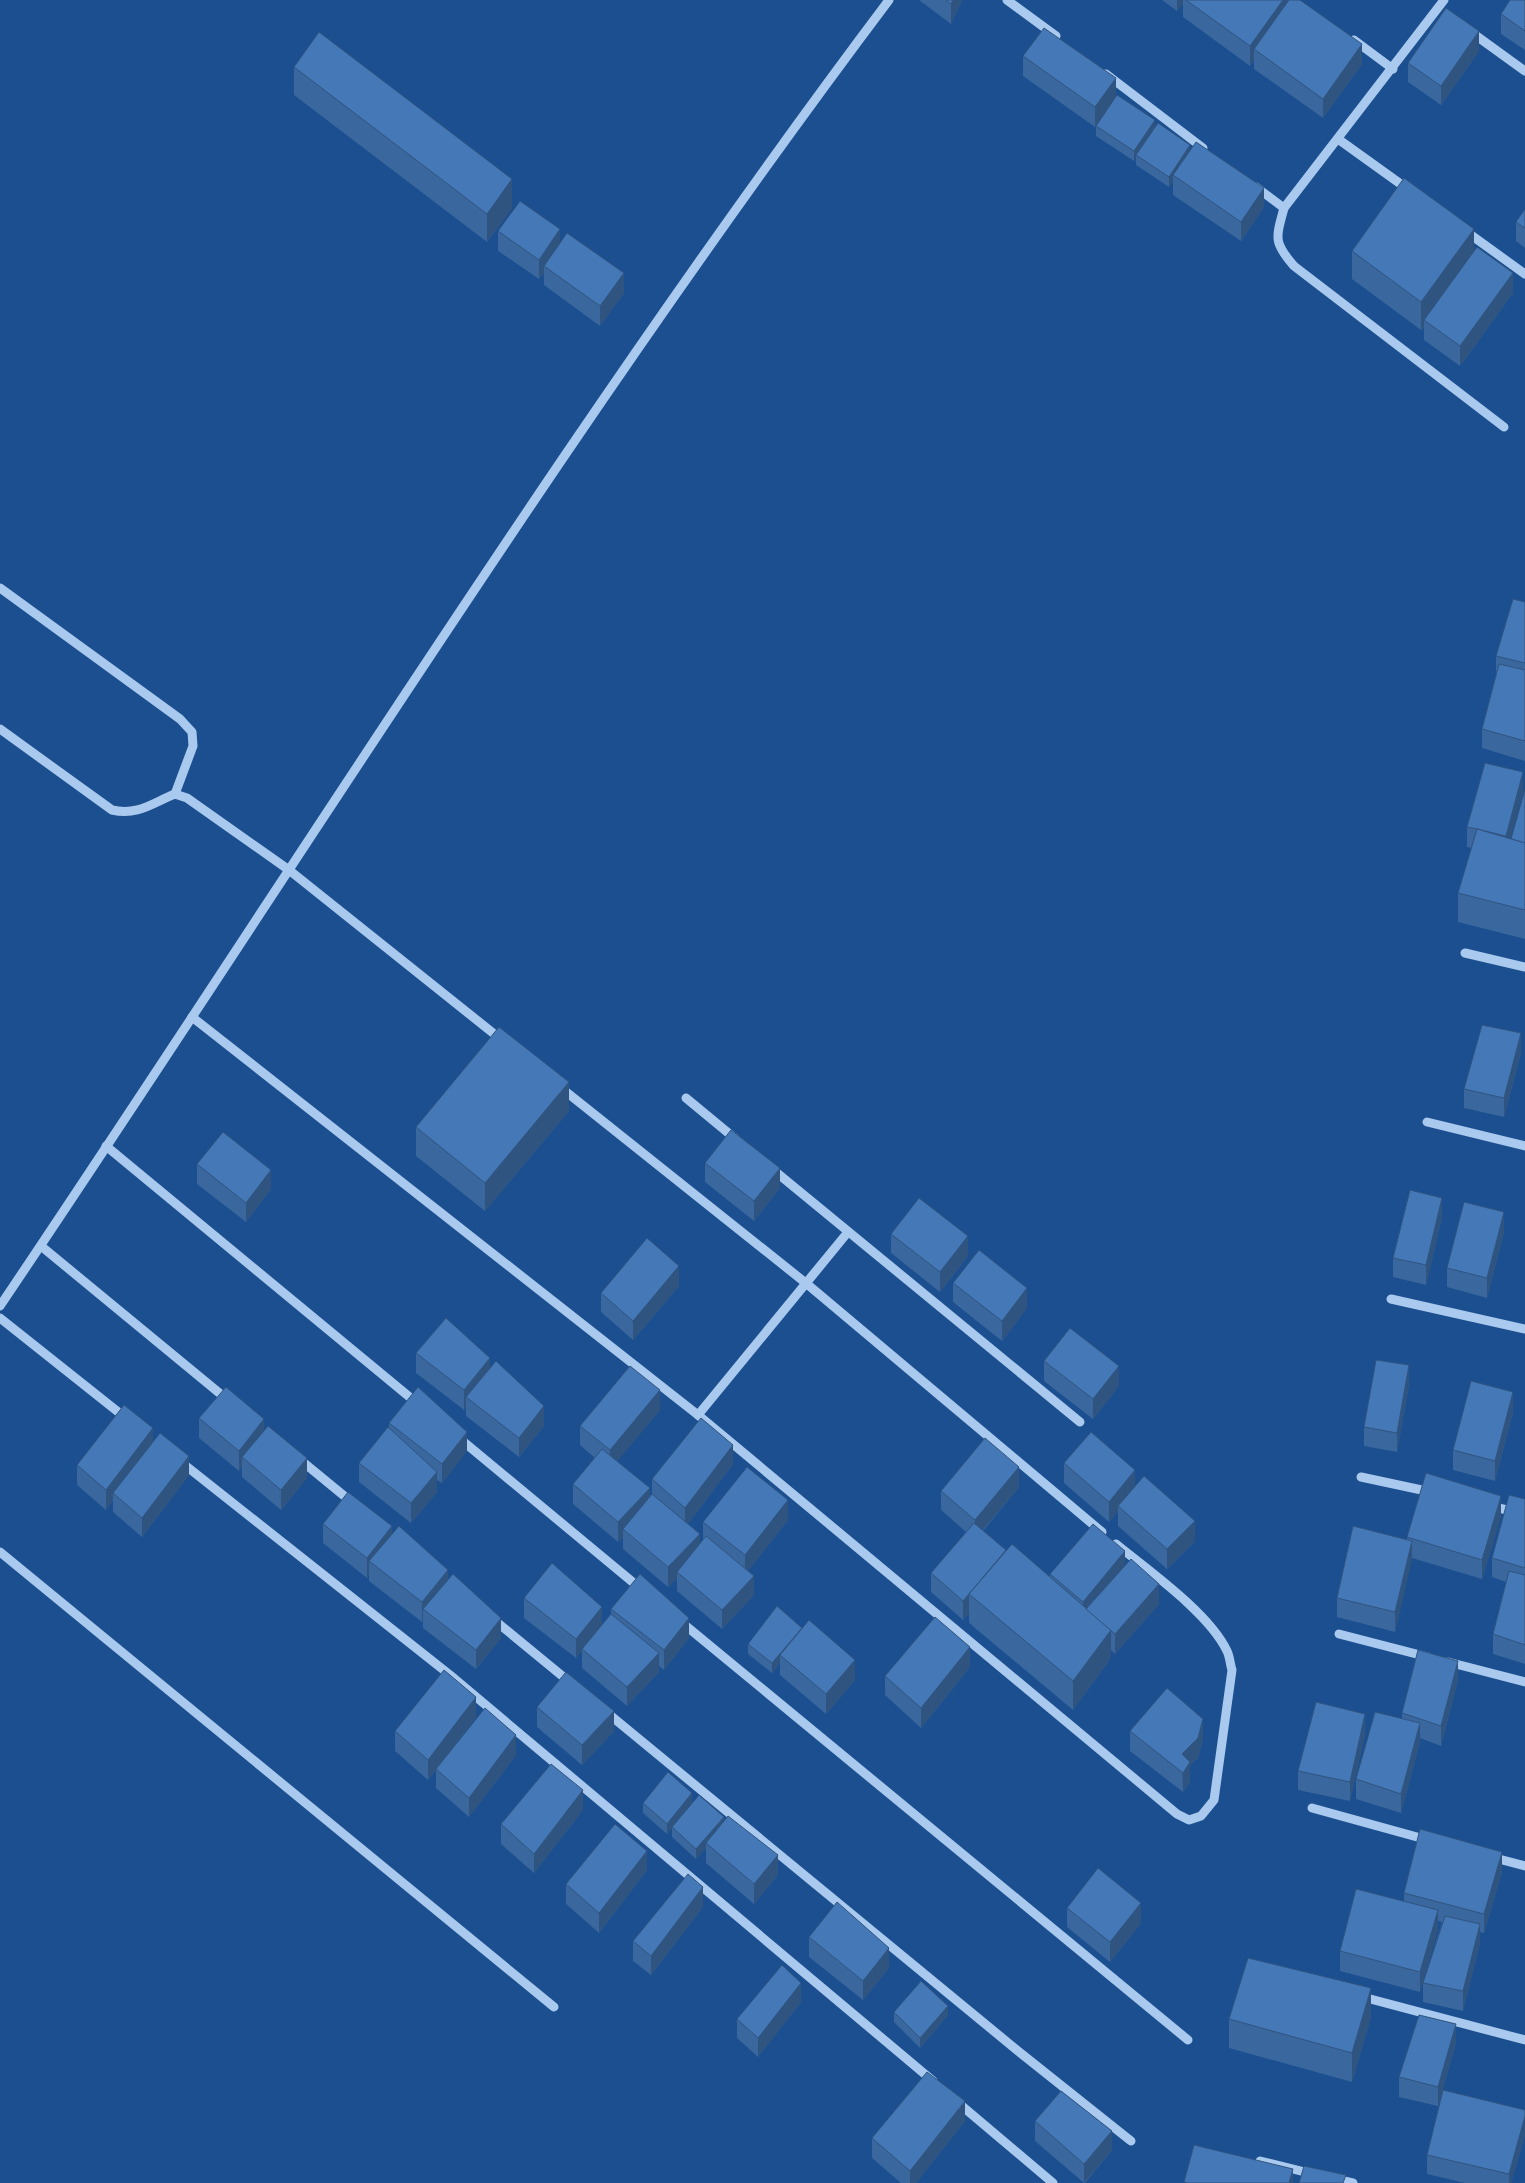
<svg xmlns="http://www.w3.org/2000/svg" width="1525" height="2183" font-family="'Asap Condensed',sans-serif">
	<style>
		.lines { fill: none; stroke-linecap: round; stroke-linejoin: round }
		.minor { stroke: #a9c9ee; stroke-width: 9 }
		.wall { fill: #3a679d }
		.shaded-wall { fill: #305480 }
		.building { fill: #4478b7; stroke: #305480 }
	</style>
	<rect width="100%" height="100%" fill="#1b4f8f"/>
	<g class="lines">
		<g class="minor">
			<polyline points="1007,0 1056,36"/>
			<path d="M 1444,0 L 1284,208 C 1276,238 1273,242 1294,266 L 1504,427"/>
			<polyline points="1471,32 1525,71"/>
			<polyline points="1354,40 1393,69"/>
			<polyline points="1106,74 1203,148"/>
			<polyline points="1338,139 1409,190"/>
			<polyline points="1256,187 1284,208"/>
			<polyline points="1464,230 1525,274"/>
			<polyline points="0,588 180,719 192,732 193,746 175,794"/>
			<path d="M 0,729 L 112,810 C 138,816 152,803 175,794 L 187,798 L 289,870 L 503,1041"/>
			<polyline points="1465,953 1525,967"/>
			<path d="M 192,1017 L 698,1415 L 1177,1814 L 1189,1820 L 1201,1816 L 1214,1800 L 1232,1670 C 1230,1664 1230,1657 1227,1651 C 1209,1613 1149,1571 1116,1544"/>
			<polyline points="560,1087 807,1284 1102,1532"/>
			<polyline points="686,1098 738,1141"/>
			<polyline points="1427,1122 1525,1146"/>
			<polyline points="106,1146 418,1404"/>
			<polyline points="771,1168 1080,1422"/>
			<polyline points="41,1246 229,1401"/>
			<polyline points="1391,1299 1525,1329"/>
			<path d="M 0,1306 C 294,870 572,421 889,0"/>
			<polyline points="0,1318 127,1419"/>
			<polyline points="698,1415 848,1232"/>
			<polyline points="459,1438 641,1589"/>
			<polyline points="298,1458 354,1504"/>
			<polyline points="181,1462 450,1675 933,2081"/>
			<polyline points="1361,1477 1431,1492"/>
			<polyline points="1490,1506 1525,1514"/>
			<polyline points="0,1552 554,2007"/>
			<polyline points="493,1619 572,1684"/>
			<polyline points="680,1621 1188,2040"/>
			<polyline points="1339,1634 1428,1657"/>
			<polyline points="1448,1662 1525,1682"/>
			<polyline points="605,1711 1018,2051 1131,2141"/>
			<polyline points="1312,1808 1428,1840"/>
			<polyline points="1491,1857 1525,1866"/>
			<polyline points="1359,1996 1525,2040"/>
			<polyline points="956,2101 1053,2183"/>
			<polyline points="1260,2161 1313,2174"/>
			<polyline points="1335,2179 1353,2183"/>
		</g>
	</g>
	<g class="wall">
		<polygon points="919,0 962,0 951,24"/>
		<polygon points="1162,0 1288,0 1288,1 1362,64 1323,118 1254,69 1254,60 1250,66 1183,17 1183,4 1177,11"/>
		<polygon points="1525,0 1525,50 1501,34 1501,14"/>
		<polygon points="1479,51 1441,105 1408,82 1408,63"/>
		<polygon points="1023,56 1116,98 1155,128 1190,150 1264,207 1241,241 1173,195 1173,181 1169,187 1136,165 1136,157 1134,161 1096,136 1096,126 1111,105 1095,127 1023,76"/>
		<polygon points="294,67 512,208 487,242 294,95"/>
		<polygon points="1525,209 1525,248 1516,241 1516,222"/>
		<polygon points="498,231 560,242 624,293 600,326 544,285 544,273 539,279 498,251"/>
		<polygon points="1352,251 1474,251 1513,293 1460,366 1424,340 1424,327 1421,330 1352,279"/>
		<polygon points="1525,602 1525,761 1482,748 1482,729 1496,675 1496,656"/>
		<polygon points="1525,789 1525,939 1458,922 1458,893 1472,848 1467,847 1467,827 1523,791 1510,838 1511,839"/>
		<polygon points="1521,1053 1504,1117 1464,1108 1464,1089"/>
		<polygon points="569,1111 485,1211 416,1156 416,1127"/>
		<polygon points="705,1163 780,1188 754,1221 705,1182"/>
		<polygon points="197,1164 271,1189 246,1222 197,1184"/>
		<polygon points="1442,1217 1426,1285 1393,1277 1393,1258"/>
		<polygon points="1504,1232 1487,1298 1447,1287 1447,1268"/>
		<polygon points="891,1234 968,1256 940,1292 891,1253"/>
		<polygon points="953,1283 1027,1308 1002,1341 953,1302"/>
		<polygon points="679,1286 633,1340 601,1312 601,1293"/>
		<polygon points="416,1353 490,1368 544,1426 519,1457 466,1416 466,1407 464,1410 416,1373"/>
		<polygon points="1044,1361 1119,1386 1093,1419 1044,1381"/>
		<polygon points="1409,1385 1397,1452 1364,1446 1364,1427"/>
		<polygon points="660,1410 617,1461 650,1497 652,1495 652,1479 733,1464 688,1524 700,1544 703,1540 703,1522 788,1520 748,1571 754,1595 722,1629 677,1591 677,1578 668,1587 623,1549 623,1537 618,1542 573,1504 573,1484 595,1458 580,1445 580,1426"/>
		<polygon points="1513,1412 1495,1481 1453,1470 1453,1450"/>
		<polygon points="199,1418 264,1430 307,1478 281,1510 242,1477 242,1467 239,1471 199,1438"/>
		<polygon points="389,1423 467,1451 442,1483 437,1480 437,1492 411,1523 359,1482 359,1463 389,1428"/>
		<polygon points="153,1442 189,1475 142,1537 113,1512 113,1500 106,1510 77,1485 77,1465"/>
		<polygon points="1064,1463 1135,1486 1195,1541 1167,1569 1118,1526 1118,1511 1109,1522 1064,1483"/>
		<polygon points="1019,1487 983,1531 1006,1552 1050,1577 1050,1574 1125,1566 1159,1604 1115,1654 1111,1650 1111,1658 1073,1710 969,1623 969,1613 963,1620 931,1592 931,1573 966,1532 941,1510 941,1491"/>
		<polygon points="1525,1499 1525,1664 1493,1654 1493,1634 1506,1582 1492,1577 1492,1558"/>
		<polygon points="1501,1516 1482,1579 1412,1558 1395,1632 1337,1617 1337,1598 1407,1539 1407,1537"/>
		<polygon points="323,1524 392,1534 448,1580 501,1638 476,1669 423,1628 423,1620 422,1622 369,1581 369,1575 367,1578 323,1543"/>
		<polygon points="524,1598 602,1625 611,1614 611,1609 689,1638 664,1670 659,1666 659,1672 627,1706 582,1668 582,1651 576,1658 524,1618"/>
		<polygon points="802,1629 855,1680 826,1714 780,1675 780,1663 772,1673 748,1654 748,1644"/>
		<polygon points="970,1667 921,1728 885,1695 885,1676"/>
		<polygon points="1458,1680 1441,1746 1420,1738 1420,1742 1401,1813 1356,1799 1356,1779 1402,1718 1402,1713"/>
		<polygon points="537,1707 614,1731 582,1765 537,1727"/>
		<polygon points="476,1717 450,1751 516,1755 469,1817 436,1788 436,1770 428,1780 395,1751 395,1731"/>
		<polygon points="1130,1731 1203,1739 1198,1758 1190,1765 1190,1782 1183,1792 1130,1751"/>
		<polygon points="1365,1734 1350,1801 1298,1790 1298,1771"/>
		<polygon points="643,1803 692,1803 667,1834 643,1813"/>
		<polygon points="583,1810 534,1873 501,1844 501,1824"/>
		<polygon points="724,1821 778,1875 754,1904 706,1863 706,1848 696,1859 672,1837 672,1827"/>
		<polygon points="647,1870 599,1933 566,1904 566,1884"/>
		<polygon points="1502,1872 1484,1933 1480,1932 1480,1943 1463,2011 1423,2002 1423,1983 1442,1922 1438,1921 1438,1929 1420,1992 1340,1971 1340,1951 1404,1901 1404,1893"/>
		<polygon points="703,1907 651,1975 633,1961 633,1941"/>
		<polygon points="1067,1908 1141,1923 1110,1962 1067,1927"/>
		<polygon points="809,1937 889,1968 863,2000 809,1957"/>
		<polygon points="801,2002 758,2057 737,2038 737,2019"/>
		<polygon points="894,2012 948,2015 920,2048 894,2022"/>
		<polygon points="1371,2017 1352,2082 1229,2048 1229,2019"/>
		<polygon points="1456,2043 1438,2106 1399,2097 1399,2077"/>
		<polygon points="965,2121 916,2183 901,2183 872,2158 872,2138"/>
		<polygon points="1035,2121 1112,2150 1085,2183 1084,2183 1035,2141"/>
		<polygon points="1525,2135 1511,2183 1465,2183 1427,2174 1427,2155"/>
	</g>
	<g class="shaded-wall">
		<polygon points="953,0 962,0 951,24 951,4"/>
		<polygon points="1177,0 1183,0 1183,4 1177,11"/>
		<polygon points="1283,0 1288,0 1288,12 1254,49 1254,60 1250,66 1250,46"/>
		<polygon points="1479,31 1479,51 1441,105 1441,86"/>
		<polygon points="1362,44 1362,64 1323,118 1323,99"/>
		<polygon points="1116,78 1116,98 1095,127 1095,107"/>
		<polygon points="1155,120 1155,130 1136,155 1136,157 1134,161 1134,151"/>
		<polygon points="1190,145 1190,155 1173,175 1173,181 1169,187 1169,177"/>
		<polygon points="512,179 512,208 487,242 487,214"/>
		<polygon points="1264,188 1264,207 1241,241 1241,222"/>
		<polygon points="560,229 560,249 544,266 544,273 539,279 539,260"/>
		<polygon points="1474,229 1474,258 1424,320 1424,327 1421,330 1421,302"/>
		<polygon points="624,273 624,293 600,326 600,306"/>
		<polygon points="1513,273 1513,293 1460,366 1460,346"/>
		<polygon points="1523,772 1523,791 1506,856 1506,836"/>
		<polygon points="1521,1033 1521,1053 1504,1117 1504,1098"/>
		<polygon points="569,1082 569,1111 485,1211 485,1183"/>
		<polygon points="780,1168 780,1188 754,1221 754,1201"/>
		<polygon points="271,1170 271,1189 246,1222 246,1203"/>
		<polygon points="1442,1198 1442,1217 1426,1285 1426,1265"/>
		<polygon points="1504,1212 1504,1232 1487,1298 1487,1278"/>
		<polygon points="968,1236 968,1256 940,1292 940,1272"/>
		<polygon points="679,1266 679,1286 633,1340 633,1321"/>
		<polygon points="1027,1288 1027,1308 1002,1341 1002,1321"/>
		<polygon points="490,1358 490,1378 466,1397 466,1407 464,1410 464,1390"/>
		<polygon points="1409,1365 1409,1385 1397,1452 1397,1433"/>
		<polygon points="1119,1366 1119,1386 1093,1419 1093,1399"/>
		<polygon points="660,1390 660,1410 610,1470 610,1450"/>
		<polygon points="1513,1392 1513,1412 1495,1481 1495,1461"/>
		<polygon points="544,1406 544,1426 519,1457 519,1438"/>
		<polygon points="264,1419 264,1439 242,1457 242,1467 239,1471 239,1451"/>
		<polygon points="153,1428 153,1448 113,1493 113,1500 106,1510 106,1490"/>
		<polygon points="467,1432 467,1451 442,1483 442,1464"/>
		<polygon points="733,1445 733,1464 685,1528 685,1508"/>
		<polygon points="189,1456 189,1475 142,1537 142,1518"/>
		<polygon points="307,1458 307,1478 281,1510 281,1490"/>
		<polygon points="1019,1467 1019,1487 975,1539 975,1520"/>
		<polygon points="1135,1470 1135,1490 1118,1506 1118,1511 1109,1522 1109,1502"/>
		<polygon points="437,1472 437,1492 411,1523 411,1503"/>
		<polygon points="650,1488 650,1508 623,1529 623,1537 618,1542 618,1522"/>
		<polygon points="1501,1496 1501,1516 1482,1579 1482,1560"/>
		<polygon points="788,1500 788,1520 745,1575 745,1555"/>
		<polygon points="1195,1521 1195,1541 1167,1569 1167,1549"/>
		<polygon points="392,1526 392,1546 369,1561 369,1575 367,1578 367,1558"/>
		<polygon points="700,1534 700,1554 677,1572 677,1578 668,1587 668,1567"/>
		<polygon points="1412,1541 1412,1560 1395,1632 1395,1612"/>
		<polygon points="1006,1550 1006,1570 969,1594 969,1613 963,1620 963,1601"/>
		<polygon points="1125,1551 1125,1571 1083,1622 1083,1602"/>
		<polygon points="448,1570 448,1590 423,1609 423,1620 422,1622 422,1602"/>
		<polygon points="754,1576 754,1595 722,1629 722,1610"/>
		<polygon points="1159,1584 1159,1604 1115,1654 1115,1634"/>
		<polygon points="602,1607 602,1627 582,1649 582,1651 576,1658 576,1639"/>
		<polygon points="501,1618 501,1638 476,1669 476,1650"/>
		<polygon points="689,1618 689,1638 664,1670 664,1650"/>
		<polygon points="802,1628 802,1638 780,1655 780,1663 772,1673 772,1663"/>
		<polygon points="1111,1630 1111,1658 1073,1710 1073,1681"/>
		<polygon points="970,1647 970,1667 921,1728 921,1708"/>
		<polygon points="659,1653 659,1672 627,1706 627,1687"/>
		<polygon points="855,1660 855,1680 826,1714 826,1694"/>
		<polygon points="1458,1661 1458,1680 1441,1746 1441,1726"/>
		<polygon points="476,1697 476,1717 428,1780 428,1760"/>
		<polygon points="614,1711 614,1731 582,1765 582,1745"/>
		<polygon points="1365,1714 1365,1734 1350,1801 1350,1782"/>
		<polygon points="1203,1719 1203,1739 1198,1758 1190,1765 1190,1782 1183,1792 1182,1754"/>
		<polygon points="1420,1723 1420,1742 1401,1813 1401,1794"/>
		<polygon points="516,1735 516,1755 469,1817 469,1798"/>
		<polygon points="583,1790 583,1810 534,1873 534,1854"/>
		<polygon points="692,1793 692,1803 667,1834 667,1824"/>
		<polygon points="724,1817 724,1827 706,1843 706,1848 696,1859 696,1849"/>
		<polygon points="647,1851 647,1870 599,1933 599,1913"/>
		<polygon points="1502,1852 1502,1872 1484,1933 1484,1914"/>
		<polygon points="778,1855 778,1875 754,1904 754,1884"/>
		<polygon points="703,1887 703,1907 651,1975 651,1956"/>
		<polygon points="1141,1903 1141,1923 1110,1962 1110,1942"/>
		<polygon points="1438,1910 1438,1929 1420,1992 1420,1972"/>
		<polygon points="1480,1924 1480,1943 1463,2011 1463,1991"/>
		<polygon points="889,1948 889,1968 863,2000 863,1981"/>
		<polygon points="801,1983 801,2002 758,2057 758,2038"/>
		<polygon points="1371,1988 1371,2017 1352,2082 1352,2053"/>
		<polygon points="948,2006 948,2015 920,2048 920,2038"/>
		<polygon points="1456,2024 1456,2043 1438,2106 1438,2087"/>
		<polygon points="965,2101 965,2121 916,2183 910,2183 910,2171"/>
		<polygon points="1525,2116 1525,2135 1511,2183 1509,2183 1509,2174"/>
		<polygon points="1112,2131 1112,2150 1084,2183 1084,2164"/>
		<polygon points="1293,2169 1293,2183 1289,2183"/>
	</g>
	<g class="building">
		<polygon points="946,0 953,0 951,4"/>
		<polygon points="1186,0 1283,0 1250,46"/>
		<polygon points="1289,0 1300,0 1362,44 1323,99 1254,49"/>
		<polygon points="1510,0 1525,0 1525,31 1501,14"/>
		<polygon points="1446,8 1479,31 1441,86 1408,63"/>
		<polygon points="1044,28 1116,78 1095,107 1023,56"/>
		<polygon points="319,32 512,179 487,214 294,67"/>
		<polygon points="1117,95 1155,120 1134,151 1096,126"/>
		<polygon points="1158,123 1190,145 1169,177 1136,155"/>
		<polygon points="1196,142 1264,188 1241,222 1173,175"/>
		<polygon points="1404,178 1474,229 1421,302 1352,251"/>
		<polygon points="520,201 560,229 539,260 498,231"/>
		<polygon points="1525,209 1525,228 1516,222"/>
		<polygon points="567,233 624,273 600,306 544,266"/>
		<polygon points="1477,247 1513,273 1460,346 1424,320"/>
		<polygon points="1513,599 1525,602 1525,663 1496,656"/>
		<polygon points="1499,664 1525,670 1525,741 1482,729"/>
		<polygon points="1485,763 1523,772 1506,836 1477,829 1467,827"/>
		<polygon points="1525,789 1525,843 1511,839"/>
		<polygon points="1477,829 1525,843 1525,910 1458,893"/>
		<polygon points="1482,1025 1521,1033 1504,1098 1464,1089"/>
		<polygon points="499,1027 569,1082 485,1183 416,1127"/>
		<polygon points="731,1130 780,1168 754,1201 705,1163"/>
		<polygon points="223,1132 271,1170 246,1203 197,1164"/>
		<polygon points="1410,1190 1442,1198 1426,1265 1393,1258"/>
		<polygon points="919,1198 968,1236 940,1272 891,1234"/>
		<polygon points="1464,1202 1504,1212 1487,1278 1447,1268"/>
		<polygon points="647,1238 679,1266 633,1321 601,1293"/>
		<polygon points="979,1250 1027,1288 1002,1321 953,1283"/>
		<polygon points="446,1318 490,1358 464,1390 416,1353"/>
		<polygon points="1070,1328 1119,1366 1093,1399 1044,1361"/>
		<polygon points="1376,1360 1409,1365 1397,1433 1364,1427"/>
		<polygon points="496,1361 544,1406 519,1438 466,1397"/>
		<polygon points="630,1366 660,1390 610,1450 580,1426"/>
		<polygon points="1471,1381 1513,1392 1495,1461 1453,1450"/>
		<polygon points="226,1387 264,1419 239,1451 199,1418"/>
		<polygon points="418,1387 467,1432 442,1464 389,1423"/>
		<polygon points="124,1405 153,1428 106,1490 77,1465"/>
		<polygon points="701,1418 733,1445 685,1508 652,1479"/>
		<polygon points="268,1426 307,1458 281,1490 242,1457"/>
		<polygon points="388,1427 437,1472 411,1503 359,1463"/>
		<polygon points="1091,1432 1135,1470 1109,1502 1064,1463"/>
		<polygon points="160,1433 189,1456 142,1518 113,1493"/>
		<polygon points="985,1438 1019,1467 975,1520 941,1491"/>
		<polygon points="602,1449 650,1488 618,1522 573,1484"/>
		<polygon points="747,1467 788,1500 745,1555 703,1522"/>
		<polygon points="1426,1473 1501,1496 1482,1560 1407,1537"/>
		<polygon points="1144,1476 1195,1521 1167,1549 1118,1506"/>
		<polygon points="348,1492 392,1526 367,1558 323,1524"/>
		<polygon points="652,1494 700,1534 668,1567 623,1529"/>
		<polygon points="1509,1495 1525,1499 1525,1568 1492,1558"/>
		<polygon points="974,1523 1006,1550 963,1601 931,1573"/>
		<polygon points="1093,1524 1125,1551 1083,1602 1050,1574"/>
		<polygon points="399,1526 448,1570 422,1602 369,1561"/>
		<polygon points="1353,1526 1412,1541 1395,1612 1337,1598"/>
		<polygon points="706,1536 754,1576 722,1610 677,1572"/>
		<polygon points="1012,1544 1111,1630 1073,1681 969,1594"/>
		<polygon points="1131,1559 1159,1584 1115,1634 1086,1609"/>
		<polygon points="552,1563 602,1607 576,1639 524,1598"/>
		<polygon points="1509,1571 1525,1575 1525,1645 1493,1634"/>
		<polygon points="453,1574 501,1618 476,1650 423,1609"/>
		<polygon points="640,1574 689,1618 664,1650 611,1609"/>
		<polygon points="777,1606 802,1628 772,1663 748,1644"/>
		<polygon points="611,1614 659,1653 627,1687 582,1649"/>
		<polygon points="935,1617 970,1647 921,1708 885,1676"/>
		<polygon points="809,1620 855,1660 826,1694 780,1655"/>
		<polygon points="1418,1650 1458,1661 1441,1726 1402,1713"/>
		<polygon points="444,1670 476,1697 428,1760 395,1731"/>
		<polygon points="566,1672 614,1711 582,1745 537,1707"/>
		<polygon points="1167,1688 1203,1719 1198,1738 1182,1754 1190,1762 1183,1773 1130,1731"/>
		<polygon points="1316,1702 1365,1714 1350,1782 1298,1771"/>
		<polygon points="485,1708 516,1735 469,1798 436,1769"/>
		<polygon points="1375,1712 1420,1723 1401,1794 1356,1779"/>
		<polygon points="551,1764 583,1790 534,1854 501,1824"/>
		<polygon points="668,1772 692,1793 667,1824 643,1803"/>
		<polygon points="699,1795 724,1817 696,1849 672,1827"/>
		<polygon points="728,1816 778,1855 754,1884 706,1843"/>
		<polygon points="615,1824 647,1851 599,1913 566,1884"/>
		<polygon points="1420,1829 1502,1852 1484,1914 1404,1893"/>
		<polygon points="1098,1868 1141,1903 1110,1942 1067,1908"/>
		<polygon points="688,1874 703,1887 651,1956 633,1941"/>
		<polygon points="1356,1889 1438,1910 1420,1972 1340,1951"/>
		<polygon points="837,1902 889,1948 863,1981 809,1937"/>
		<polygon points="1445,1916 1480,1924 1463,1991 1423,1983"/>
		<polygon points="1248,1958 1371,1988 1352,2053 1229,2019"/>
		<polygon points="782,1965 801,1983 758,2038 737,2019"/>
		<polygon points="921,1981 948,2006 920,2038 894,2012"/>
		<polygon points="1419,2015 1456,2024 1438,2087 1399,2077"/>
		<polygon points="927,2072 965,2101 910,2171 872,2138"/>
		<polygon points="1443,2090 1525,2110 1525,2116 1509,2174 1427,2155"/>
		<polygon points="1061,2091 1112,2131 1084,2164 1035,2121"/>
		<polygon points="1194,2145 1293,2169 1289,2183 1188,2183 1184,2182"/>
		<polygon points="1304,2166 1346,2175 1343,2183 1299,2183"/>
	</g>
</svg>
